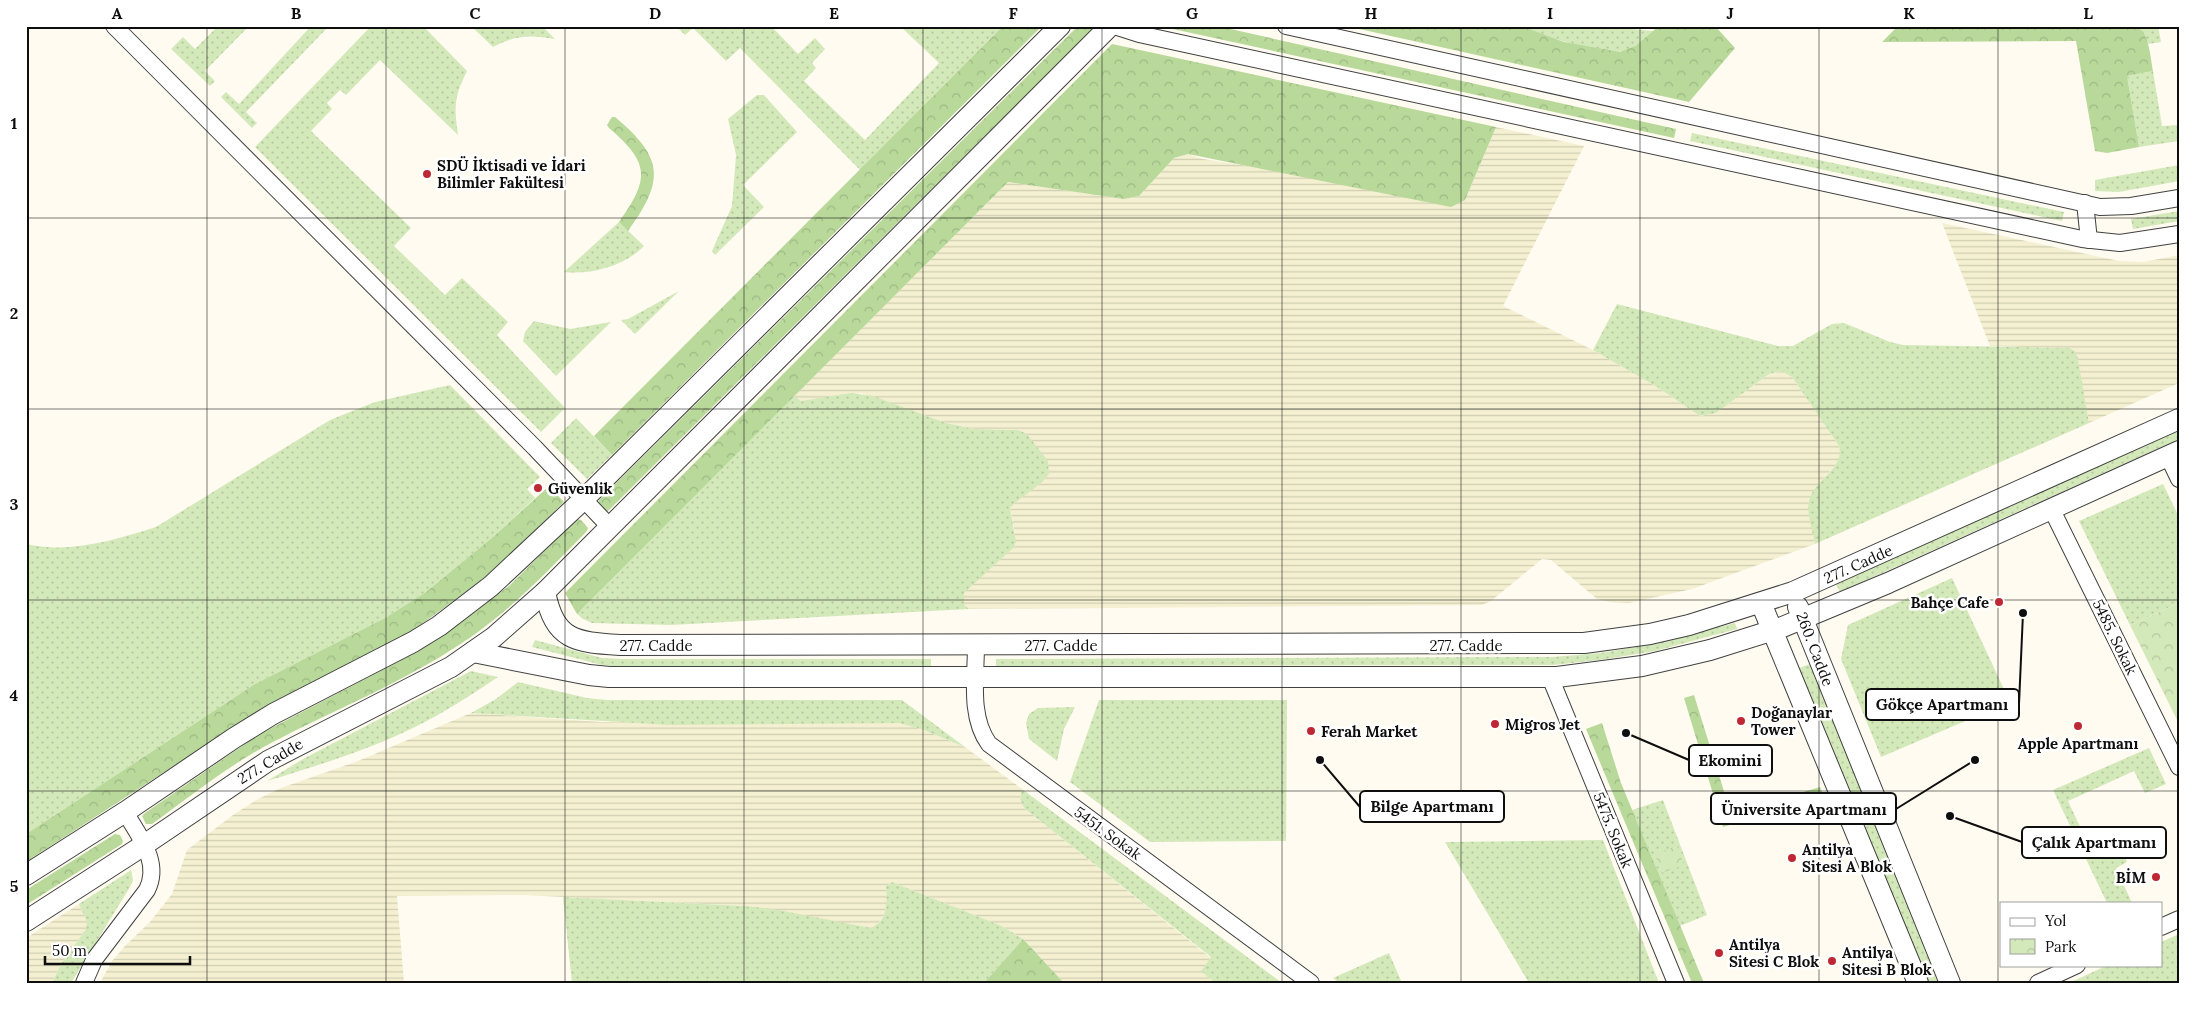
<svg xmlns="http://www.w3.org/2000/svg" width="2205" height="1009" font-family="Lora,serif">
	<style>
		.farmland { fill: url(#farmland-rules) }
		.grass { fill: url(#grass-dots) }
		.forest { fill: url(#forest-crowns) }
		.park { fill: url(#park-crowns) }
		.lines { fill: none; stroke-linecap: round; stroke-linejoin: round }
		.minor-casing { stroke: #414141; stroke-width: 18 }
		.tertiary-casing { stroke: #414141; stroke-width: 22 }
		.minor { stroke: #fff; stroke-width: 16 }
		.tertiary { stroke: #fff; stroke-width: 20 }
		.grid { fill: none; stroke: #0e0e0e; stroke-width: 1; stroke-opacity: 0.55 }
		.poi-dot { fill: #bd2834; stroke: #fff; stroke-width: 2 }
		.labels { text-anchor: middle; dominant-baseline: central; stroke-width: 5; stroke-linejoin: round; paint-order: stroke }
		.poi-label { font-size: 15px; font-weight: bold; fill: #0e0e0e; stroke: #fff; text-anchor: start }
		.street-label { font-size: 15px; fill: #0e0e0e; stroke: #fff }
		.leader { fill: none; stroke: #0e0e0e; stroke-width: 2 }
		.callout-dot { fill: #0e0e0e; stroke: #fff; stroke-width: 2 }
		.callout { fill: #fff; stroke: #0e0e0e; stroke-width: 2 }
		.callout-label { font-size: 16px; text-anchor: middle; font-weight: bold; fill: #0e0e0e }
		.neatline { fill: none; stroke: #0e0e0e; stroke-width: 2 }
		.grid-label { font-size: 16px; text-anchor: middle; font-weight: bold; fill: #0e0e0e }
	</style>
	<defs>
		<pattern id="farmland-rules" width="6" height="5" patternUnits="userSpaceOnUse" patternTransform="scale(1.25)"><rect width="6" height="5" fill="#f4f0d1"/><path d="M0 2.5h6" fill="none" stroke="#d0cdb2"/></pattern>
		<pattern id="grass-dots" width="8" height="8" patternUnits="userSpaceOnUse" patternTransform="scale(1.25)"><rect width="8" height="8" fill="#d4e9ba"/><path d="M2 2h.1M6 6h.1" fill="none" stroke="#b5c79f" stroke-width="1.8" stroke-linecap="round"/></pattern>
		<pattern id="forest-crowns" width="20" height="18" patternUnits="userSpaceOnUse" patternTransform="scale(1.25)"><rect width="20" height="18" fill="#b8d99a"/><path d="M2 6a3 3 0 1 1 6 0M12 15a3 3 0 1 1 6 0" fill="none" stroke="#9db984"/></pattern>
		<pattern id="park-crowns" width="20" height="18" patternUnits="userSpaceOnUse" patternTransform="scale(1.25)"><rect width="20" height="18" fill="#d4e9ba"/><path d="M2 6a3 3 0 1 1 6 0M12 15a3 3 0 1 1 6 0" fill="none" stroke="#b5c79f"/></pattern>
	</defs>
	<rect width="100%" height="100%" fill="#fffbf0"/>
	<g class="farmland">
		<polygon points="1496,127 1584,146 1503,306 1593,350 1657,387 1700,416 1716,413 1769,374 1781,371 1792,377 1839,446 1841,455 1839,461 1816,487 1809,509 1815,544 1692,589 1629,603 1609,602 1597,599 1551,560 1542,559 1491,601 1482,605 969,609 964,606 964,593 1015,533 1010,508 1016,501 1018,430 975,429 946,423 861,393 806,401 801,401 794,396 1008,182 1124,199 1139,196 1174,158 1188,154 1203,159 1465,200"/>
		<polygon points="1942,223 2119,261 2144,262 2179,255 2179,383 2089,423 2075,352 2070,348 2064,348 1990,346"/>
		<polygon points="471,713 602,722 899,723 921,729 965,747 1022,789 1020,799 1024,808 1211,958 1201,971 1215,983 1064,983 1023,939 1002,926 892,882 886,886 887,904 884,915 877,925 871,928 744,906 524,895 397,896 404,983 100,983 112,961 125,946 150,922 172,894 187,850 233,815 258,799 281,788 358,761"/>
		<polygon points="79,904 88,923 86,929 61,964 52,983 26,983 26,938"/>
	</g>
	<g class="grass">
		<polygon points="218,26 249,26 205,71 215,81 210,86 171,49 183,37 195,49"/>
		<polygon points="311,26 329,26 246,112 257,123 252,128 221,97 226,92 239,104"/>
		<path d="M 371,26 L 423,26 L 467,71 C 454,97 454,106 458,135 L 380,60 L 346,95 L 340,90 L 327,103 L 332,109 L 311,131 L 411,228 L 394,246 L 445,295 L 462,278 L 508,322 L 497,335 L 565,408 L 541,432 L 255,147 Z"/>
		<path d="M 471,26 L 542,26 L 555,39 C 529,35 516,35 493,47 Z"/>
		<polygon points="676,26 771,26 798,54 815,38 825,49 812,63 816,68 804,81 865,140 939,63 900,26 1003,26 860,170 740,48 726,61 693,28 685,35"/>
		<path d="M 1521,26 L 1602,26 L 1653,31 C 1644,38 1635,48 1624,51 C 1606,56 1539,35 1521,26 Z"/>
		<polygon points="2123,26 2158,26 2161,42 2148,44 2142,31"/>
		<polygon points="2153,71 2162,126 2179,125 2179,141 2139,147 2127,76"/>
		<polygon points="757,95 764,95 797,132 743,185 764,207 715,255 712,251 732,206 736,155 728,119"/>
		<polygon points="1692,133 2064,212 2062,221 1690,141"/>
		<polygon points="2179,165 2179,181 2119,192 2095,191 2095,180"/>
		<polygon points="2179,211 2179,221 2133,229 2131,219"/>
		<path d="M 619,222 L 644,246 C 625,266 591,275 564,272 Z"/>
		<polygon points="679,291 635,334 621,320 628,319"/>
		<path d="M 1617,304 L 1778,346 L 1793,346 L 1832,324 L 1844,323 L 1890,342 L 1903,345 L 2070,348 L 2076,352 L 2078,360 L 2089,423 L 1815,544 C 1813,531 1805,511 1810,498 C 1816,479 1845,468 1839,446 L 1792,377 L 1781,371 L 1769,374 L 1716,413 L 1700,416 L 1657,387 L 1593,350 Z"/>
		<polygon points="534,321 570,329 611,322 556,376 523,341 525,332"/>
		<path d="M 450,385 L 540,477 L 527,489 L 535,498 L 494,536 L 426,592 L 385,618 L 255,684 L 26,834 L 26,544 C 70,554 115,540 156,527 L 330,420 L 375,402 Z"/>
		<path d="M 851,393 L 873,396 L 946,423 L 975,429 L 1018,430 L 1027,434 L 1048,461 L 1049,474 C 1039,488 1022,495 1010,508 L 1016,542 L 1013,548 L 964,593 L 964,605 L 969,609 L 671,625 L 592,623 L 583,619 L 577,614 L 794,396 L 801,401 Z"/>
		<polygon points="576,418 612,455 587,479 551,443"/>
		<polygon points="2179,429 2179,439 1840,592 1836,584"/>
		<polygon points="2163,484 2179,517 2179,603 2130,625 2079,521"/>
		<polygon points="1952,578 2010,702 1881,757 1841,659 1848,625"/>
		<polygon points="1735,623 1737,629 1655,651 1600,660 1553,665 996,666 996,659 1553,657 1600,653 1654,644"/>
		<polygon points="535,640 602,658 623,659 931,659 931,667 622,667 602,665 532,647"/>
		<polygon points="1810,664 1940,983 1929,983 1799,668"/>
		<path d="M 471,671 L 498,677 C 471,695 444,713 415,727 C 369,750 316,766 267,781 L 303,759 Z"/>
		<polygon points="518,682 587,698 607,700 902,700 965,747 921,729 899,723 670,725 471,713 496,699"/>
		<polygon points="1099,700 1287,700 1286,841 1150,842 1070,782"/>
		<polygon points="1075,707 1064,729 1057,761 1029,739 1026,723 1029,714 1038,708"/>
		<polygon points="2149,748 2166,784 2145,793 2134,771 2068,801 2092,852 2118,841 2127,862 2116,868 2132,903 2107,903 2053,790"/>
		<polygon points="1022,789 1282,983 1215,983 1201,971 1211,957 1024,808 1020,799"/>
		<polygon points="1663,800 1707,915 1680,926 1632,810"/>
		<polygon points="1603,840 1659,983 1529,983 1445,842"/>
		<polygon points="131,870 133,880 130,887 71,983 52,983 61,964 86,929 87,922 79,904"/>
		<path d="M 892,882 L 1002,926 L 1023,939 L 984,983 L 572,983 L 563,897 L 744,906 L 773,909 L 871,928 C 888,921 887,902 886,886 Z"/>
		<polygon points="2179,934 2179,983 2069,983 2108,965 2161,965 2161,942"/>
		<polygon points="1389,953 1402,983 1339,983 1333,978"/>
	</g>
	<g class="forest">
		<polygon points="1003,26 1042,26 612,455 594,436"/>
		<polygon points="1078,26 1091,26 1093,28 606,513 599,504 599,500"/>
		<polygon points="1159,26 1217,26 1676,129 1674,138"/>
		<polygon points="1346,26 1521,26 1564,42 1620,52 1635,46 1659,26 1715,26 1735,48 1689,102"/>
		<path d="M 1898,26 L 2123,26 C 2128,27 2135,27 2139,29 C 2149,33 2151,61 2153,71 L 2127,76 L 2139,147 L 2107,153 L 2095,151 L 2076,41 L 1882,42 Z"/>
		<polygon points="1112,44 1496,127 1465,200 1451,207 1188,154 1174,158 1139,196 1124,199 1008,182 577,614 565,593"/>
		<path d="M 612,117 L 615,117 C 664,158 665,180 628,231 L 619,222 C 650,179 650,163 609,128 L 607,125 Z"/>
		<polygon points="549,486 564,502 517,549 474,586 419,626 399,638 266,706 26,862 26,834 255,684 385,618 426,592 494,536"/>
		<path d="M 577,519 L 581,520 L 588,528 L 586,532 C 547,572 509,612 462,643 C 402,683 334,710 271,743 C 229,765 191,796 152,824 L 146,824 L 142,816 L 145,813 L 258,735 L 411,655 L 451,630 L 510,585 Z"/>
		<polygon points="1694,695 1731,814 1820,787 1824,797 1723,827 1684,698"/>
		<polygon points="1602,723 1621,783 1704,983 1692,983 1586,729"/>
		<polygon points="115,834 120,835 123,841 122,844 26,905 26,890"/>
		<polygon points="1023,939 1064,983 984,983"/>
	</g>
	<g class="park">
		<polygon points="2179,603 2179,724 2130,625"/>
		<polygon points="1677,846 1684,865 1662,873 1655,854"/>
	</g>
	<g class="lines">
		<defs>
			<g id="minor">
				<polyline points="114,26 535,448 610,527"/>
				<polyline points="1114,26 1139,34 2082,239 2120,243 2179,234"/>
				<polyline points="1286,26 2100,207 2131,206 2179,198"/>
				<polyline points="2085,203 2089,240"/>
				<polyline points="2168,456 2179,479"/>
				<polyline points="2051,508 2179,767"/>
				<path d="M 976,645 C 976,676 969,717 989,744 L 1311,983"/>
				<polyline points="1550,677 1676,983"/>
				<polyline points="2161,927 2179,919"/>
				<path d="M 84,983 L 94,960 L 147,890 C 161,862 139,836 125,812"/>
				<polyline points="2038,983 2077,965"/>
			</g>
			<g id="tertiary">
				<path d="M 545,592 C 555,641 575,642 621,645 L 1584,643 L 1650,634 L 1689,625 L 1793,592 L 2179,419"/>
				<polyline points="1761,603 1918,983"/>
				<polyline points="1798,607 1950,983"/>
				<polyline points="473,652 589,675 609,677 1557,677 1642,666 1710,650 1780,628 1888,583 2179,451"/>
				<polyline points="26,875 125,812 234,738 273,714 413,642 439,626 491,586 584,499 1060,26"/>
				<polyline points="26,921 144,845 268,761 451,667 494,637 545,592 1110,26"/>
			</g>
		</defs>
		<use href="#minor" class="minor-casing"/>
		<use href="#tertiary" class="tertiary-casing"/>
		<use href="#minor" class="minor"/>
		<use href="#tertiary" class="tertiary"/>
	</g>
	<path class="grid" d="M 207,26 L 207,983M 386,26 L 386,983M 565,26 L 565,983M 744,26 L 744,983M 923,26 L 923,983M 1102,26 L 1102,983M 1282,26 L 1282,983M 1461,26 L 1461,983M 1640,26 L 1640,983M 1819,26 L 1819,983M 1998,26 L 1998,983M 26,218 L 2179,218M 26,409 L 2179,409M 26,600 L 2179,600M 26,791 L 2179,791"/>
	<g class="poi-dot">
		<circle cx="427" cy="174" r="5"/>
		<circle cx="538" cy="488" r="5"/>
		<circle cx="1999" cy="602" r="5"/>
		<circle cx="1741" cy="721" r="5"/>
		<circle cx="1495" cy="724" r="5"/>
		<circle cx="2078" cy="726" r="5"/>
		<circle cx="1311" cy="731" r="5"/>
		<circle cx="1792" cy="858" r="5"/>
		<circle cx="2156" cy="877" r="5"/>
		<circle cx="1719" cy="953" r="5"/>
		<circle cx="1832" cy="961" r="5"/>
	</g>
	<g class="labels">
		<g class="poi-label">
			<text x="437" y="165">SDÜ İktisadi ve İdari<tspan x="437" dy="17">Bilimler Fakültesi</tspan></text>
			<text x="548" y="488">Güvenlik</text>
			<text x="1989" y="602" text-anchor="end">Bahçe Cafe</text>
			<text x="1751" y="712">Doğanaylar<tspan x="1751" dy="17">Tower</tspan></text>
			<text x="1505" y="724">Migros Jet</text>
			<text x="1321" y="731">Ferah Market</text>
			<text x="2078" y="743" text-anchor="middle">Apple Apartmanı</text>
			<text x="1802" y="849">Antilya<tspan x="1802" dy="17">Sitesi A Blok</tspan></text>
			<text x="2146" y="877" text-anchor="end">BİM</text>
			<text x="1729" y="944">Antilya<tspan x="1729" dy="17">Sitesi C Blok</tspan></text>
			<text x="1842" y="952">Antilya<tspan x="1842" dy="17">Sitesi B Blok</tspan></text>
		</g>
		<g class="street-label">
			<text transform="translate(1858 564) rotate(-24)">277. Cadde</text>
			<text transform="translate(2115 637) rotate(64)">5485. Sokak</text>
			<text x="656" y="645">277. Cadde</text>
			<text x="1061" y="645">277. Cadde</text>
			<text x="1466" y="645">277. Cadde</text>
			<text transform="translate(1815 649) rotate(69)">260. Cadde</text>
			<text transform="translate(270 761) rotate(-31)">277. Cadde</text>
			<text transform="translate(1613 830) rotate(68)">5475. Sokak</text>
			<text transform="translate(1108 833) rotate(36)">5451. Sokak</text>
		</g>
	</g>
	<path class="leader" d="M2023 613L2019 704M1626 733L1689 760M1320 760L1360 807M1975 760L1896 809M1950 816L2022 842"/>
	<g class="callout-dot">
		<circle cx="2023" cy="613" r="5"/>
		<circle cx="1626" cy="733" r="5"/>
		<circle cx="1320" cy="760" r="5"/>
		<circle cx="1975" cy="760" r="5"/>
		<circle cx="1950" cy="816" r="5"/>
	</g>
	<g class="callout">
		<rect x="1866" y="689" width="153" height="31" rx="5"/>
		<rect x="1689" y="745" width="83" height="31" rx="5"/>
		<rect x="1360" y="791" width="144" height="31" rx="5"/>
		<rect x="1711" y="793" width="185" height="31" rx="5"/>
		<rect x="2022" y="827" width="144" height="31" rx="5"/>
	</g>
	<g class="callout-label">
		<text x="1942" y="710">Gökçe Apartmanı</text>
		<text x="1730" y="766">Ekomini</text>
		<text x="1432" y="812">Bilge Apartmanı</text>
		<text x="1804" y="815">Üniversite Apartmanı</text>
		<text x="2094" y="848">Çalık Apartmanı</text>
	</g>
	<rect width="2205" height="1009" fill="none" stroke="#ffffff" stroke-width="55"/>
	<rect x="2000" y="902" width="162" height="65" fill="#ffffff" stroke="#9f9f9f"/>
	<rect x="2010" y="918" width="25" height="8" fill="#ffffff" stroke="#9f9f9f"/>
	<text x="2045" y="926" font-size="15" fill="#0e0e0e">Yol</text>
	<rect x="2010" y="939" width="25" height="15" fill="url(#park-crowns)" stroke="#9f9f9f"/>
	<text x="2045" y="952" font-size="15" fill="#0e0e0e">Park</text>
	<path d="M45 956v8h145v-8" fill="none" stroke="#0e0e0e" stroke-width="2.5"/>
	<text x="52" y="956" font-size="15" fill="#0e0e0e" stroke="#ffffff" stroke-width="4" paint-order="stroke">50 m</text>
	<rect x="28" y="28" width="2150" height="954" class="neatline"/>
	<g class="grid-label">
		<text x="117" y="19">A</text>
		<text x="296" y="19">B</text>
		<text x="475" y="19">C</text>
		<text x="655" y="19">D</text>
		<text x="834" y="19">E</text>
		<text x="1013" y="19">F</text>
		<text x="1192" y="19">G</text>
		<text x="1371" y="19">H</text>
		<text x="1550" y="19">I</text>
		<text x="1730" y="19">J</text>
		<text x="1909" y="19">K</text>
		<text x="2088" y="19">L</text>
		<text x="14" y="129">1</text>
		<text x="14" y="319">2</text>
		<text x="14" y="510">3</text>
		<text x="14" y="701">4</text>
		<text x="14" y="892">5</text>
	</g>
</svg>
